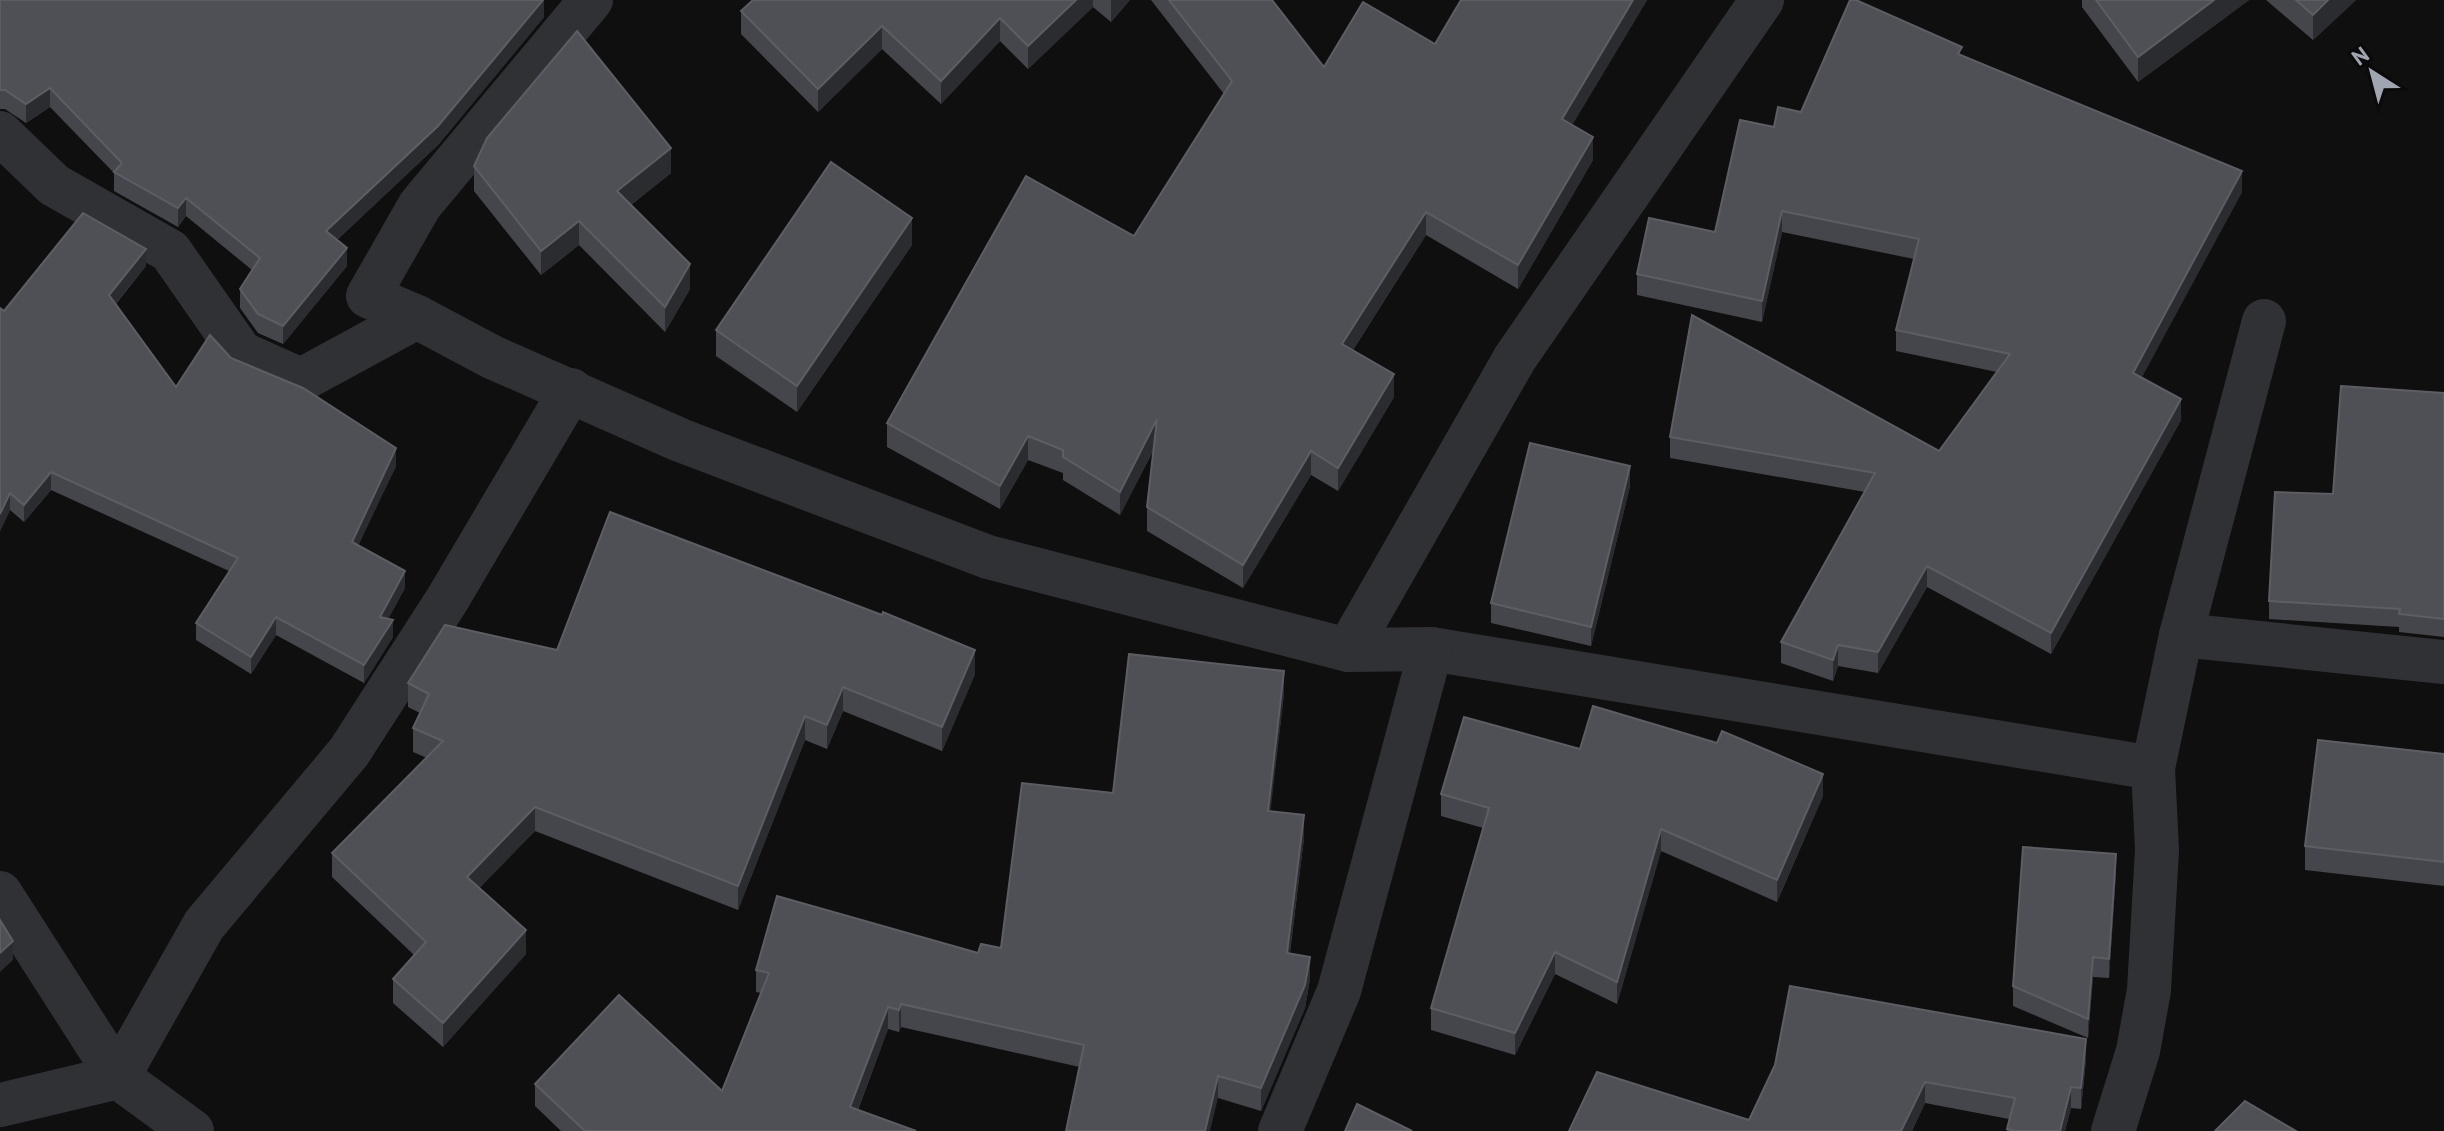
<svg xmlns="http://www.w3.org/2000/svg" width="2444" height="1131" font-family="'PT Sans',sans-serif">
	<style>
		.lines { fill: none; stroke-linecap: round; stroke-linejoin: round }
		.street { stroke: #303135; stroke-width: 44 }
		.wall { fill: #45464b }
		.shaded-wall { fill: #2b2c2f }
		.building { fill: #4f5056; stroke: #5c5e64; stroke-width: 2 }
	</style>
	<rect width="100%" height="100%" fill="#0f0f10"/>
	<g class="lines">
		<g class="street">
			<polyline points="591,0 420,205 368,296 417,317 492,357 680,440 988,557 1348,650 1431,649 2153,768"/>
			<polyline points="0,133 54,185 170,251 241,353 301,380 417,317"/>
			<polyline points="2181,635 2444,662"/>
			<polyline points="1348,650 1515,358 1762,0"/>
			<polyline points="0,893 118,1077 192,1131"/>
			<polyline points="0,1105 118,1077 204,925 349,752 447,600 571,390"/>
			<polyline points="1280,1131 1339,991 1431,649"/>
			<polyline points="2113,1131 2138,1051 2149,990 2157,850 2153,768 2181,635 2264,321"/>
		</g>
	</g>
	<g class="wall">
		<polygon points="0,0 544,0 544,17 438,145 337,240 347,266 283,344 258,333 240,308 240,289 252,270 186,216 178,227 114,191 114,173 50,107 26,123 5,109 0,109"/>
		<polygon points="753,0 1130,0 1111,22 1093,7 1028,69 1000,41 941,104 882,49 818,112 741,34 741,11"/>
		<polygon points="1151,0 1272,0 1324,67 1435,44 1461,0 1647,0 1572,125 1593,160 1518,289 1426,235 1353,350 1394,397 1338,491 1311,475 1243,588 1147,531 1147,507 1154,449 1120,515 1063,480 1063,473 1028,460 1000,509 887,447 887,423 1134,236 1224,94"/>
		<polygon points="2082,0 2249,0 2138,82 2082,7"/>
		<polygon points="2266,0 2356,0 2313,40"/>
		<polygon points="1962,56 2242,192 2141,377 2181,420 2051,654 1927,587 1878,673 1838,666 1833,681 1781,663 1781,642 1865,492 1670,458 1670,437 1939,451 1997,372 1896,351 1896,330 1914,259 1782,232 1762,322 1637,295 1637,274 1715,232 1801,112"/>
		<polygon points="474,166 671,173 631,205 690,289 665,332 579,245 541,275 474,191"/>
		<polygon points="912,245 797,412 716,356 716,330"/>
		<polygon points="146,266 116,304 176,387 231,358 396,466 358,545 405,588 388,619 393,637 364,683 276,635 251,674 196,640 196,623 229,571 51,490 24,522 10,510 0,531 0,308 4,311"/>
		<polygon points="2444,393 2444,637 2399,632 2399,627 2269,619 2269,601"/>
		<polygon points="1630,486 1591,646 1491,623 1491,603"/>
		<polygon points="557,650 975,674 942,751 843,711 827,749 805,740 738,910 535,831 479,888 526,954 443,1047 393,1003 393,979 414,955 332,877 332,853 427,758 413,752 413,728 420,713 408,707 408,683"/>
		<polygon points="1284,694 1270,811 1304,838 1290,953 1310,979 1305,1008 1261,1111 1218,1098 901,1027 899,1032 888,1029 858,1110 916,1131 561,1131 535,1106 535,1084 722,1091 761,993 756,992 756,970 978,953 1001,948 1113,793"/>
		<polygon points="1580,749 1823,796 1777,902 1661,851 1617,1004 1555,974 1515,1055 1431,1030 1431,1008 1483,828 1441,816 1441,794"/>
		<polygon points="2444,754 2444,886 2305,870 2305,846"/>
		<polygon points="2116,873 2109,978 2093,977 2088,1038 2013,1006 2013,986"/>
		<polygon points="2086,1060 2081,1109 2071,1108 2065,1131 2007,1131 2009,1119 1925,1103 1912,1131 1569,1131 1749,1120 1775,1065"/>
	</g>
	<g class="shaded-wall">
		<polygon points="543,0 544,0 544,17 438,145 326,250 326,231"/>
		<polygon points="1076,0 1093,0 1093,7 1028,69 1028,46"/>
		<polygon points="1111,0 1130,0 1111,22"/>
		<polygon points="1633,0 1647,0 1562,142 1562,119"/>
		<polygon points="2214,0 2249,0 2138,82 2138,57"/>
		<polygon points="2328,0 2356,0 2313,40 2313,15"/>
		<polygon points="1000,18 1000,41 941,104 941,81"/>
		<polygon points="882,26 882,49 818,112 818,89"/>
		<polygon points="50,88 50,107 26,123 26,104"/>
		<polygon points="1593,137 1593,160 1518,289 1518,265"/>
		<polygon points="671,148 671,173 617,216 617,191"/>
		<polygon points="2242,171 2242,192 2133,394 2133,373"/>
		<polygon points="186,198 186,216 178,227 178,208"/>
		<polygon points="1782,211 1782,232 1762,322 1762,301"/>
		<polygon points="1426,212 1426,235 1342,367 1342,344"/>
		<polygon points="912,218 912,245 797,412 797,386"/>
		<polygon points="579,221 579,245 541,275 541,251"/>
		<polygon points="347,248 347,266 283,344 283,326"/>
		<polygon points="146,249 146,266 109,312 109,295"/>
		<polygon points="690,264 690,289 665,332 665,307"/>
		<polygon points="1394,374 1394,397 1338,491 1338,468"/>
		<polygon points="2181,399 2181,420 2051,654 2051,633"/>
		<polygon points="1157,419 1157,442 1120,515 1120,492"/>
		<polygon points="1028,436 1028,460 1000,509 1000,486"/>
		<polygon points="396,448 396,466 352,559 352,542"/>
		<polygon points="1311,451 1311,475 1243,588 1243,565"/>
		<polygon points="1630,466 1630,486 1591,646 1591,627"/>
		<polygon points="51,472 51,490 24,522 24,505"/>
		<polygon points="10,493 10,510 0,531 0,514"/>
		<polygon points="1927,566 1927,587 1878,673 1878,652"/>
		<polygon points="405,571 405,588 380,634 380,617"/>
		<polygon points="276,617 276,635 251,674 251,657"/>
		<polygon points="393,620 393,637 364,683 364,665"/>
		<polygon points="1838,645 1838,666 1833,681 1833,660"/>
		<polygon points="975,650 975,674 942,751 942,727"/>
		<polygon points="1284,671 1284,694 1268,833 1268,811"/>
		<polygon points="843,687 843,711 827,749 827,725"/>
		<polygon points="805,716 805,740 738,910 738,886"/>
		<polygon points="1823,774 1823,796 1777,902 1777,880"/>
		<polygon points="535,807 535,831 467,901 467,877"/>
		<polygon points="1304,815 1304,838 1287,975 1287,953"/>
		<polygon points="1661,829 1661,851 1617,1004 1617,982"/>
		<polygon points="2116,854 2116,873 2109,978 2109,959"/>
		<polygon points="526,930 526,954 443,1047 443,1023"/>
		<polygon points="13,941 13,960 0,972 0,953"/>
		<polygon points="1555,952 1555,974 1515,1055 1515,1033"/>
		<polygon points="1310,957 1310,979 1305,1008 1261,1111 1261,1088"/>
		<polygon points="2093,957 2093,977 2088,1038 2088,1019"/>
		<polygon points="901,1004 901,1027 899,1032 899,1010"/>
		<polygon points="888,1007 888,1029 850,1130 850,1107"/>
		<polygon points="2086,1039 2086,1060 2081,1109 2081,1088"/>
		<polygon points="1218,1076 1218,1098 1210,1131 1205,1131"/>
		<polygon points="1925,1082 1925,1103 1912,1131 1901,1131"/>
		<polygon points="2071,1087 2071,1108 2065,1131 2060,1131"/>
	</g>
	<g class="building">
		<polygon points="0,0 543,0 438,126 326,231 347,248 283,326 258,314 240,289 260,258 186,198 178,208 114,172 122,163 50,88 26,104 5,90 0,90"/>
		<polygon points="753,0 1076,0 1028,46 1000,18 941,81 882,26 818,89 741,11"/>
		<polygon points="1169,0 1272,0 1324,67 1363,2 1435,44 1461,0 1633,0 1562,119 1593,137 1518,265 1426,212 1342,344 1394,374 1338,468 1311,451 1243,565 1147,507 1157,419 1120,492 1063,457 1063,450 1028,436 1000,486 887,423 1026,176 1134,236 1232,81"/>
		<polygon points="1850,0 1856,0 1962,47 1958,54 2242,171 2133,373 2181,399 2051,633 1927,566 1878,652 1838,645 1833,660 1781,642 1875,473 1670,437 1692,315 1939,451 2010,354 1896,330 1919,239 1782,211 1762,301 1637,274 1649,218 1715,232 1740,120 1774,127 1778,107 1801,112"/>
		<polygon points="2096,0 2214,0 2138,57"/>
		<polygon points="2296,0 2328,0 2313,15"/>
		<polygon points="577,31 671,148 617,191 690,264 665,307 579,221 541,251 474,166 487,138"/>
		<polygon points="831,162 912,218 797,386 716,330"/>
		<polygon points="83,213 146,249 109,295 176,387 210,335 231,358 303,388 396,448 352,542 405,571 380,617 393,620 364,665 276,617 251,657 196,623 238,558 51,472 24,505 10,493 0,514 0,308 4,311"/>
		<polygon points="2341,386 2444,393 2444,619 2399,614 2400,609 2269,601 2275,492 2333,494"/>
		<polygon points="1530,443 1630,466 1591,627 1491,603"/>
		<polygon points="610,512 882,615 883,612 975,650 942,727 843,687 827,725 805,716 738,886 535,807 467,877 526,930 443,1023 393,979 426,942 332,853 443,741 413,728 429,694 408,683 445,625 557,650"/>
		<polygon points="1129,654 1284,671 1268,811 1304,815 1287,953 1310,957 1305,985 1261,1088 1218,1076 1205,1131 1066,1131 1084,1045 901,1004 899,1010 888,1007 850,1107 916,1131 585,1131 535,1084 619,995 722,1091 769,973 756,970 777,896 978,953 981,944 1001,948 1022,783 1113,793"/>
		<polygon points="1593,706 1717,743 1722,731 1823,774 1777,880 1661,829 1617,982 1555,952 1515,1033 1431,1008 1489,808 1441,794 1464,717 1580,749"/>
		<polygon points="2318,740 2444,754 2444,862 2305,846"/>
		<polygon points="2023,847 2116,854 2109,959 2093,957 2088,1019 2013,986"/>
		<polygon points="0,920 13,941 0,953"/>
		<polygon points="1790,986 2086,1039 2081,1088 2071,1087 2060,1131 2015,1131 2007,1129 2015,1098 1925,1082 1901,1131 1569,1131 1597,1072 1749,1120 1775,1065"/>
		<polygon points="2245,1101 2296,1131 2215,1131"/>
		<polygon points="1357,1104 1412,1131 1345,1131"/>
	</g>
	<g transform="translate(2372 72) rotate(324)" stroke="#0a0a0b" stroke-width="6" paint-order="stroke">
	<path d="M0-6L14 30L0 20L-14 30Z" fill="#a1a5b1"/>
	<text y="-12" font-size="22" font-weight="bold" text-anchor="middle" fill="#a1a5b1">N</text>
	</g>
</svg>
